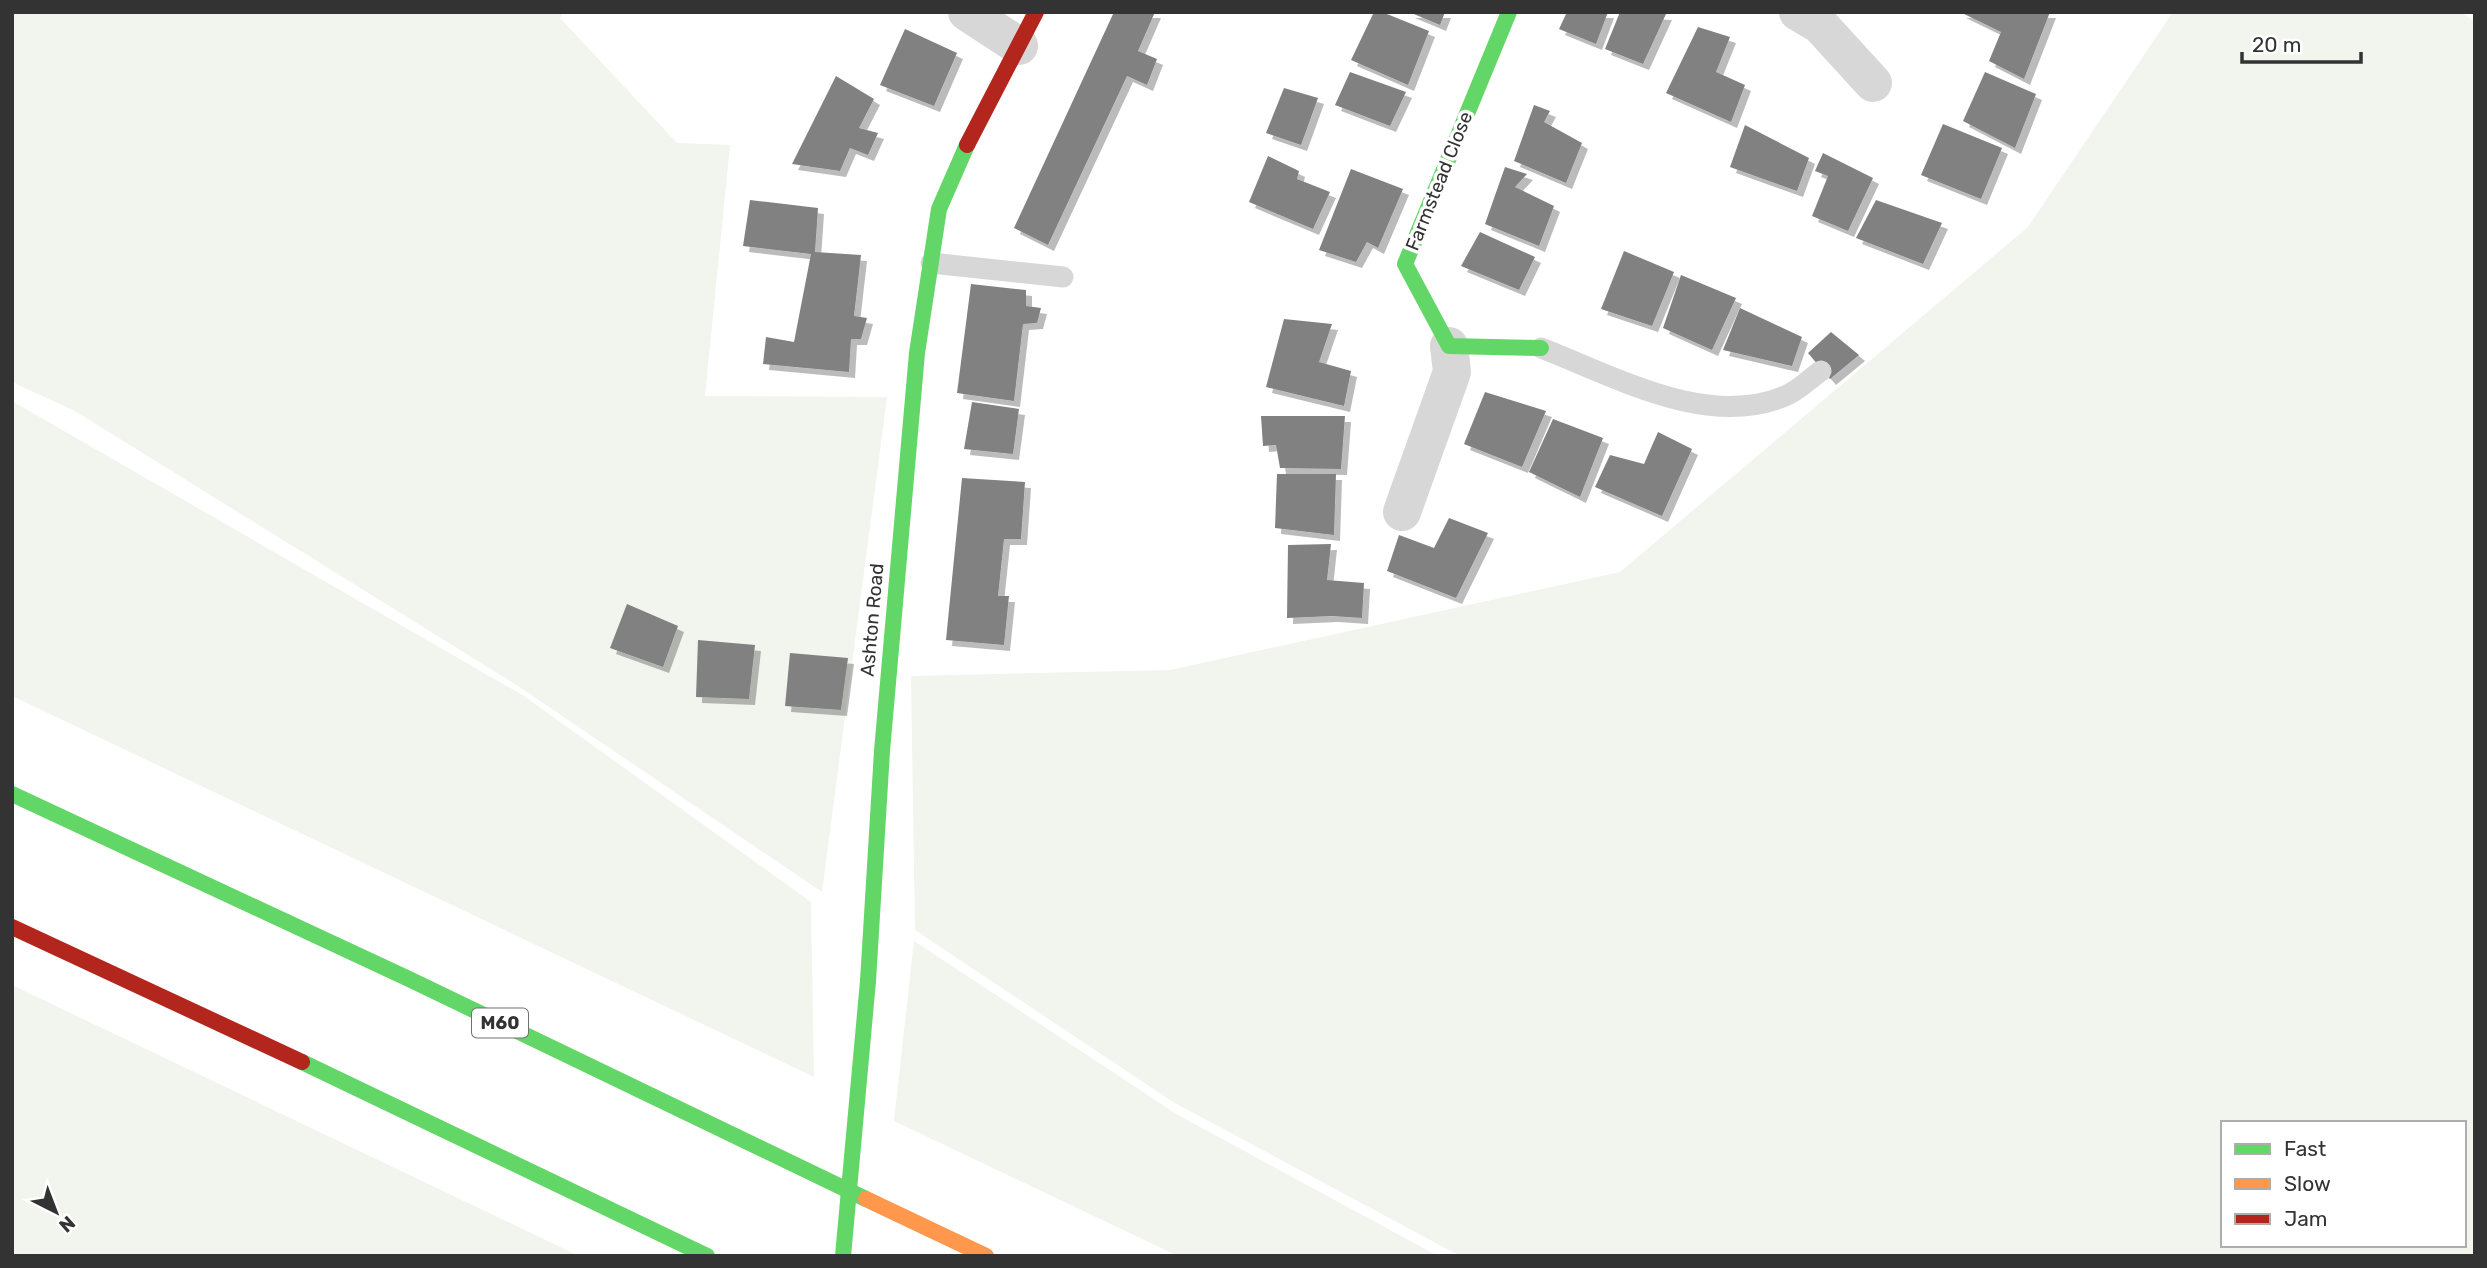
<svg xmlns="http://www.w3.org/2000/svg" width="2487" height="1268" font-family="Rubik,sans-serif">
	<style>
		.green { fill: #f1f5ed; fill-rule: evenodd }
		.building { fill: #818181; filter: url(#shadow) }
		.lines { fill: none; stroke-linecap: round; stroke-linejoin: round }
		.lane { stroke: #d7d7d7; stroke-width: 21 }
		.street { stroke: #d7d7d7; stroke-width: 38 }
		.fast { stroke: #63d668; stroke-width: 16 }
		.slow { stroke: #ff974d; stroke-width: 16 }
		.jam { stroke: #b3261e; stroke-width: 16 }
		.fast-bridge { stroke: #63d668; stroke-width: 16 }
		.labels { text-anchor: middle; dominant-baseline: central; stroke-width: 7; stroke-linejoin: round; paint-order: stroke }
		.shield { fill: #fff; stroke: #707070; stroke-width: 2 }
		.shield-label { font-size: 18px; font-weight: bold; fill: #333 }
		.street-label { font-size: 19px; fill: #333; stroke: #fff }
	</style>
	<defs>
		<filter id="shadow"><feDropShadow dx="6" dy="6" stdDeviation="0" flood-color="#0004"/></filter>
	</defs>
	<rect width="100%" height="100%" fill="#fff"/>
	<g class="green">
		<polygon points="12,12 563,12 560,18 677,143 730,145 705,396 887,397 822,892 518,686 75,411 12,382"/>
		<path d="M 2173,12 L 2461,12 L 2475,22 L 2475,1256 L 1460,1256 L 1173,1102 L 915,930 L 911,676 L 1170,670 L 1620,572 L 2028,227 ZM 2223,1123 L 2464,1123 L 2464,1245 L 2223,1245 Z"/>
		<polygon points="12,401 524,696 811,902 814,1077 12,696"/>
		<polygon points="914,941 1178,1115 1438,1256 1178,1256 894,1121"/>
		<polygon points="12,985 579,1256 12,1256"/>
	</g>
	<g class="building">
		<polygon points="1114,12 1155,12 1138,51 1157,59 1147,85 1127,76 1048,245 1014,228"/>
		<polygon points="1374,12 1382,12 1429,31 1408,85 1351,60"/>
		<polygon points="1409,12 1445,12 1440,25"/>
		<polygon points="1567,12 1608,12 1596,44 1559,29"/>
		<polygon points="1620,12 1666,14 1643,64 1605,49"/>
		<polygon points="1960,12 2050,12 2024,79 1989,61 2001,32"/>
		<polygon points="1698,27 1730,37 1716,72 1745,85 1731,122 1666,93"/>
		<polygon points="905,29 957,53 934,106 880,85"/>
		<polygon points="1350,72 1406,92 1390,126 1335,105"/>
		<polygon points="1985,72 2036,94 2015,148 1963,121"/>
		<polygon points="836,76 874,99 859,128 878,133 868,155 850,148 840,171 792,164"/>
		<polygon points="1284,88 1318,98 1301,145 1266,133"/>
		<polygon points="1534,105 1550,111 1544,122 1582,143 1566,183 1514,161"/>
		<polygon points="1943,124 2002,148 1981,199 1921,175"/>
		<polygon points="1745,125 1809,158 1797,191 1730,167"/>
		<polygon points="1823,153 1873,178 1848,231 1812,216 1828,176 1815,171"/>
		<polygon points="1268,156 1299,171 1297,179 1330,192 1313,229 1249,202"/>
		<polygon points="1505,167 1527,174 1515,187 1554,206 1539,246 1485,224"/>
		<polygon points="1351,169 1403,189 1378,248 1367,242 1356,262 1319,250"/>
		<polygon points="750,200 818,208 815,252 861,255 854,316 867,318 861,339 851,339 849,372 763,364 766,337 794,342 811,254 743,246"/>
		<polygon points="1876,200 1942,223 1923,264 1856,238"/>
		<polygon points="1480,232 1535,257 1519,290 1461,266"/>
		<polygon points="1624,251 1674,272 1652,326 1601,309"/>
		<polygon points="1681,275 1736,298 1712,350 1663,328"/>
		<polygon points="971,284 1026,290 1026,306 1041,308 1037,323 1023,324 1014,401 957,393"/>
		<polygon points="1740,308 1802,337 1792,366 1723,350"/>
		<polygon points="1284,319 1332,324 1319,362 1351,371 1344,406 1266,387"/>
		<polygon points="1831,332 1859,355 1830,379 1808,353"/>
		<polygon points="1485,392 1546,411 1522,467 1464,444"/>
		<polygon points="972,402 1019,409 1013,454 964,449"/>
		<polygon points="1261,416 1345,416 1341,469 1280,468 1276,445 1263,446"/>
		<polygon points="1553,419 1603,438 1580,497 1529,472"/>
		<polygon points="1658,432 1692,449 1662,516 1595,487 1610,455 1644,464"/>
		<polygon points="1277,474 1336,474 1334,535 1275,528"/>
		<polygon points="962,478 1025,482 1021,539 1004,539 998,596 1009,596 1004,645 946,640"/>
		<polygon points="1449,518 1488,533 1456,598 1387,571 1399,535 1434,548"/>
		<polygon points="1331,544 1327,580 1364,583 1362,618 1332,616 1287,618 1288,545"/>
		<polygon points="627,604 678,626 663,667 610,648"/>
		<polygon points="698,640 755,645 749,699 696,697"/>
		<polygon points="790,653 848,658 841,710 785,706"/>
	</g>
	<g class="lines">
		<g class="lane">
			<polyline points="931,263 1063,277"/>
			<path d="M 1541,348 C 1614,376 1707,429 1785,396 C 1798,391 1809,379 1821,371"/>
		</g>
		<g class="street">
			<polyline points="967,12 1019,46"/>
			<polyline points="1798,12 1820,25 1873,83"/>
			<polyline points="1402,512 1452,372 1449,346"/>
		</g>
		<g class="fast">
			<polyline points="1509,12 1405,264 1449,346 1541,348"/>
			<polyline points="12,794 409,979 866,1199"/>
			<polyline points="868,981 882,751 917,353 939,209 967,145"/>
			<polyline points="302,1062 707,1256"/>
		</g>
		<polyline class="slow" points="866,1199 986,1256"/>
		<g class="jam">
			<polyline points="967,145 1036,12"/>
			<polyline points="12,927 302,1062"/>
		</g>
		<polyline class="fast-bridge" points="843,1256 868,981"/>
	</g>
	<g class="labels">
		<rect class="shield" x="472" y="1008.5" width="56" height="29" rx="5"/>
		<g class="shield-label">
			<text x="500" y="1023">M60</text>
		</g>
		<g class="street-label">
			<text transform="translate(1439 181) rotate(-68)">Farmstead Close</text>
			<text transform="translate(872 620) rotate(-85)">Ashton Road</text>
		</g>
	</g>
	<rect width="2487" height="1268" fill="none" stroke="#333333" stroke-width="28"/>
	<rect x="2221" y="1121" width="245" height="126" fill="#ffffff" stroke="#adadad" stroke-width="2"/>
	<rect x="2235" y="1144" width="35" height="10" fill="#63d668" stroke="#adadad" stroke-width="2"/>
	<text x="2284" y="1156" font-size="21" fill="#333333">Fast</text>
	<rect x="2235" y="1179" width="35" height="10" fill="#ff974d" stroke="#adadad" stroke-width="2"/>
	<text x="2284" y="1191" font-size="21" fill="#333333">Slow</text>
	<rect x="2235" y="1214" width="35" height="10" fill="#b3261e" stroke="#adadad" stroke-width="2"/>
	<text x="2284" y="1226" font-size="21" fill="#333333">Jam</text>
	<g transform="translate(56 1212) rotate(138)" stroke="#ffffff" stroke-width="5" paint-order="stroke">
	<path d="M0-5L12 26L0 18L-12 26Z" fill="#333333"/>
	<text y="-10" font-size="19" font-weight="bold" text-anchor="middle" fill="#333333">N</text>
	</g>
	<path d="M2242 52v10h119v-10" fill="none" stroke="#333333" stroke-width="3.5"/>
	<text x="2252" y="52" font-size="21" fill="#333333" stroke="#ffffff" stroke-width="5" paint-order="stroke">20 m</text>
</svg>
